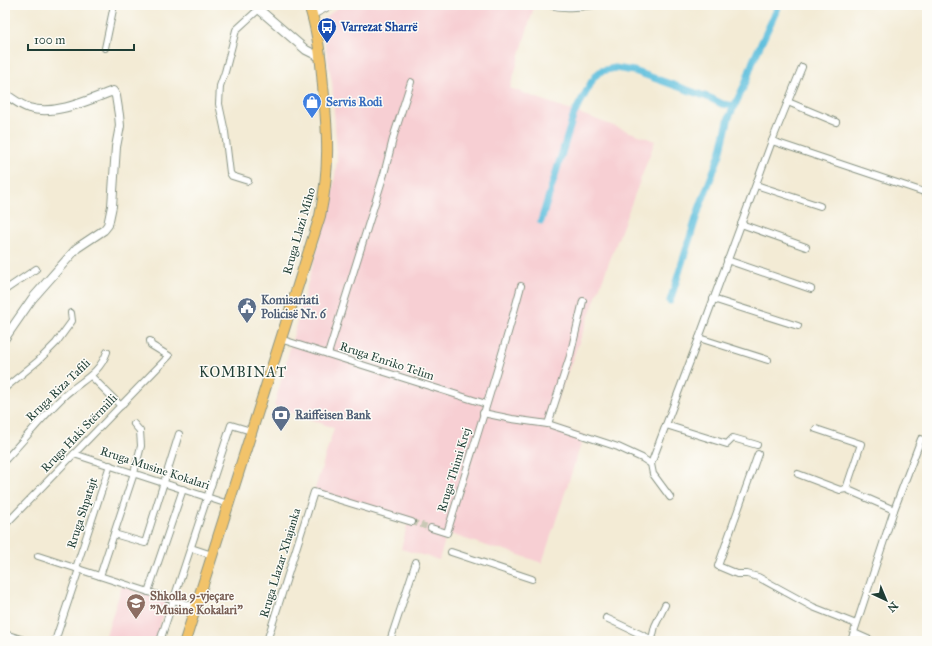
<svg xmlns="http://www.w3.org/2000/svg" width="932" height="646" font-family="'IM FELL Great Primer',serif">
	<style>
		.built { fill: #f7cfd3 }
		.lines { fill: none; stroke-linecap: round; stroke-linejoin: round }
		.canal { stroke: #5ebfdd; stroke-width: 7 }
		.minor-tunnel { stroke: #c9c8b5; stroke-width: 6; stroke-dasharray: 6 3; stroke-linecap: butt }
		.minor-casing { stroke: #899484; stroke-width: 8 }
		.tertiary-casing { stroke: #899484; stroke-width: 10 }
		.primary-casing { stroke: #899484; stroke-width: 12 }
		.minor { stroke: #fff; stroke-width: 6 }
		.tertiary { stroke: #fff; stroke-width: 8 }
		.primary { stroke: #f2c36a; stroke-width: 10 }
		.labels { text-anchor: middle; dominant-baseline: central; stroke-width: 3; stroke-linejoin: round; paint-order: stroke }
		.transit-label { font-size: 12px; font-weight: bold; fill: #164399; stroke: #fdfcf7; text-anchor: start }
		.shop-label { font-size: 12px; font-weight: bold; fill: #366cbe; stroke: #fdfcf7; text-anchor: start }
		.street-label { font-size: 12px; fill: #1f3d34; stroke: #fdfcf7 }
		.service-label { font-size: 12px; font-weight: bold; fill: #4e5e75; stroke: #fdfcf7; text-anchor: start }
		.education-label { font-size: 12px; font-weight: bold; fill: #785e54; stroke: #fdfcf7; text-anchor: start }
		.quarter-label { font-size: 14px; letter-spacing: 1px; fill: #1f3d34; stroke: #fdfcf7 }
	</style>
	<rect width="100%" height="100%" fill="#fdfcf7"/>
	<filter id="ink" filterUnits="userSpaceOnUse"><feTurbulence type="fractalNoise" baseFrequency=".025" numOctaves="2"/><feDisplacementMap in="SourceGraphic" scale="8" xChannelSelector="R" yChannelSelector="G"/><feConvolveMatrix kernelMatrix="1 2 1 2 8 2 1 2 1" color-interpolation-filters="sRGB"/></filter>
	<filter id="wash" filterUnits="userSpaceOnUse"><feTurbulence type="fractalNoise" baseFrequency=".012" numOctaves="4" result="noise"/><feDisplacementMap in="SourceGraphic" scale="16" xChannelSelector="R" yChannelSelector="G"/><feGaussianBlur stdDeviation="0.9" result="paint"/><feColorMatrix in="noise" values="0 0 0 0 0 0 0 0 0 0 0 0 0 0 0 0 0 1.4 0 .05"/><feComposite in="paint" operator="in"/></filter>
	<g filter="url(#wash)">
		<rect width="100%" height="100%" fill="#f3ebd5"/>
		<g class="built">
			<polygon points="341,5 529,5 534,7 510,88 655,141 548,424 584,435 542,563 502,549 496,549 447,533 439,560 401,549 408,522 314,492 334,428 274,406 333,191 337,161 336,140 332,83 321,21"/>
			<polygon points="122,586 168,601 155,641 104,641"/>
		</g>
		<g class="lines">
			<g class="canal">
				<polyline points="595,76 601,71 615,68 634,71 710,98 722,104 735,106"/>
				<polyline points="541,221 574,114 592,81"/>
				<polyline points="670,301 699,209 720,154 729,117 745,84 753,61 779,5"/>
			</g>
		</g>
	</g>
	<g filter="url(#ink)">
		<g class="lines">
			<polyline class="minor-tunnel" points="412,522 431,528"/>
			<defs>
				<g id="minor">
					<path d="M 549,5 C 564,9 578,7 594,5"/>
					<polyline points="313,15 332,5"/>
					<polyline points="105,48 114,5"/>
					<polyline points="788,102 836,122"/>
					<polyline points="772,141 924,192"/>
					<polyline points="248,181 232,176 230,173 225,132 219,104 220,86 225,72 236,30 259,9"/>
					<polyline points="756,185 820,206"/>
					<polyline points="741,224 806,247"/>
					<polyline points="727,260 811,289"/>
					<polyline points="5,290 36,269"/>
					<polyline points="713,299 798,326"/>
					<polyline points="699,338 768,360"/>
					<polyline points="280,339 486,404"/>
					<polyline points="328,354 384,174 394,135 411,82"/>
					<polyline points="91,376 121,406"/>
					<polyline points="5,388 38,361 56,343 72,321 71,313"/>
					<polyline points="483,413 512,419 548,424 618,447 642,458 651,464 653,474 670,497"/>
					<polyline points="548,424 570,356 583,301"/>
					<polyline points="666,425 727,444 733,438 757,445"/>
					<polyline points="816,429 861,444 846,489 894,510"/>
					<polyline points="74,454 228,504"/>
					<polyline points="758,454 718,566 737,574 747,574 758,577 813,607 856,624"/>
					<path d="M 5,460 C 25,439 43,416 64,396 C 80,381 99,375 107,352"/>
					<polyline points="651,464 699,338 772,141 802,67"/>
					<polyline points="798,474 840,490 846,489"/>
					<polyline points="5,525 169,356 151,345 150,341"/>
					<path d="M 431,528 L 447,533 C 472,451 499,369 521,286"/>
					<polyline points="114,534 145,543 179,434"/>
					<polyline points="191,548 212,555"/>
					<polyline points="451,552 532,579"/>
					<polyline points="38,556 195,607"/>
					<polyline points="76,568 110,465"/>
					<polyline points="100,576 134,473 141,446 140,431 134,424"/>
					<polyline points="148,592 183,489"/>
					<polyline points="606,618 655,641"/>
					<polyline points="854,633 872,641"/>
					<polyline points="5,634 27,641"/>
					<polyline points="652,639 655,626 665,605"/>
					<polyline points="55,641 79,569"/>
					<polyline points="160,641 231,425 251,431"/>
					<polyline points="267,641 314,492 412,522"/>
					<polyline points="390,641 416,562"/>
					<polyline points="851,641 894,510 921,439"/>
				</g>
				<g id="tertiary">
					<polyline points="254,5 306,50 320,57"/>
					<path d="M 5,94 C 13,99 20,105 29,108 C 55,116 89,100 113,91 L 116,96 L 119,115 L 120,126 L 116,147 L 112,206 L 108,225 L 104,230 L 77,248 L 32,299 L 5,338"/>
				</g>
				<path id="primary" d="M 185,641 L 320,216 C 330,168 328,134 323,86 C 321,58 318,31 309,5"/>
			</defs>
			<use href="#minor" class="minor-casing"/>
			<use href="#tertiary" class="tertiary-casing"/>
			<use href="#primary" class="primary-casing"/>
			<use href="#minor" class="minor"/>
			<use href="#tertiary" class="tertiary"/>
			<use href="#primary" class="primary"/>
		</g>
	</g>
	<defs>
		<symbol id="bus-pin" viewBox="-11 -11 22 30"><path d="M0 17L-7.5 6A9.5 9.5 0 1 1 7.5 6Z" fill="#1a4fb4" stroke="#fdfcf7"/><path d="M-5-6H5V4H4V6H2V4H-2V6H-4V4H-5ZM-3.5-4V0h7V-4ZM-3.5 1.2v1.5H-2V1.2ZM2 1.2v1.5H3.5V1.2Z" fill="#fff"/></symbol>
		<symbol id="shop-pin" viewBox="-11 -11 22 30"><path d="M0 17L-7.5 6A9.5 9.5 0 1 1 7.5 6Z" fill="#3f7fe0" stroke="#fdfcf7"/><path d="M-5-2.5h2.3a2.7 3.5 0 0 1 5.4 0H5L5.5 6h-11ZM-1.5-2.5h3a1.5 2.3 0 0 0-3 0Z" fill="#fff"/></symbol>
		<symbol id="civic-pin" viewBox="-11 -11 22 30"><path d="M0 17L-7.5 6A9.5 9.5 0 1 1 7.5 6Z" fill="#5c6f8a" stroke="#fdfcf7"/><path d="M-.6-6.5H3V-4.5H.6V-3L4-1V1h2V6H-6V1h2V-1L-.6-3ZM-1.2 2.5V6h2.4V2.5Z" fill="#fff"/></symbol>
		<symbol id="bank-pin" viewBox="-11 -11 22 30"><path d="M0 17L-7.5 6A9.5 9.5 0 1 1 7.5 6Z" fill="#5c6f8a" stroke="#fdfcf7"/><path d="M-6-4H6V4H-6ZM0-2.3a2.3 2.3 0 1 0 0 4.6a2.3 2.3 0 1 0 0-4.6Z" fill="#fff"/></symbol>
		<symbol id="school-pin" viewBox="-11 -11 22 30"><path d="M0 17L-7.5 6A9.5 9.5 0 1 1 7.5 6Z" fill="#8d6e63" stroke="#fdfcf7"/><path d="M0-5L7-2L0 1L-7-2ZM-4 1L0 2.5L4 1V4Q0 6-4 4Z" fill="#fff"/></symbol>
	</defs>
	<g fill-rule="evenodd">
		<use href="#bus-pin" x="316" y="16" width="22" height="30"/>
		<use href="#shop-pin" x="301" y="91" width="22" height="30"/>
		<use href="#civic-pin" x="236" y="296" width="22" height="30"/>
		<use href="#bank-pin" x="270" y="404" width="22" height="30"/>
		<use href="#school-pin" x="125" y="592" width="22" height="30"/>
	</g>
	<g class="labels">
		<g class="transit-label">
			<text x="341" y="27">Varrezat Sharrë</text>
		</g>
		<g class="shop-label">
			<text x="326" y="102">Servis Rodi</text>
		</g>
		<g class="street-label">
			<text transform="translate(299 231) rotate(-74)">Rruga Llazi Miho</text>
			<text transform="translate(387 361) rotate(18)">Rruga Enriko Telim</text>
			<text transform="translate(58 390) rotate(-44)">Rruga Riza Tafili</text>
			<text transform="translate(79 433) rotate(-46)">Rruga Haki Stërmilli</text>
			<text transform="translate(155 468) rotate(18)">Rruga Musine Kokalari</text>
			<text transform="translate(454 470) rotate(-73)">Rruga Thimi Krej</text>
			<text transform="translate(82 513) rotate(-72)">Rruga Shpatajt</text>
			<text transform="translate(280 563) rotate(-73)">Rruga Llazar Xhajanka</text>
		</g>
		<g class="service-label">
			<text x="261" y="300">Komisariati<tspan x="261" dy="14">Policisë Nr. 6</tspan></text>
			<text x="295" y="415">Raiffeisen Bank</text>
		</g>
		<g class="education-label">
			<text x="150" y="596">Shkolla 9-vjeçare<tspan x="150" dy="14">"Musine Kokalari"</tspan></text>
		</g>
		<g class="quarter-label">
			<text x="243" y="372">KOMBINAT</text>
		</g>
	</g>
	<rect width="932" height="646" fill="none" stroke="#fdfcf7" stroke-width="20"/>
	<g transform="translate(886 600) rotate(136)" stroke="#fdfcf7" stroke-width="3" paint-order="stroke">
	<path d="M0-3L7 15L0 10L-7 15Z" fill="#1f3d34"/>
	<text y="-6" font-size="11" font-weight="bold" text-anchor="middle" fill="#1f3d34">N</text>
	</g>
	<path d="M28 44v6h106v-6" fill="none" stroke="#1f3d34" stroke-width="2"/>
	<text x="34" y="44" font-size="12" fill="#1f3d34" stroke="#fdfcf7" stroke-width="3" paint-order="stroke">100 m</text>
</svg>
